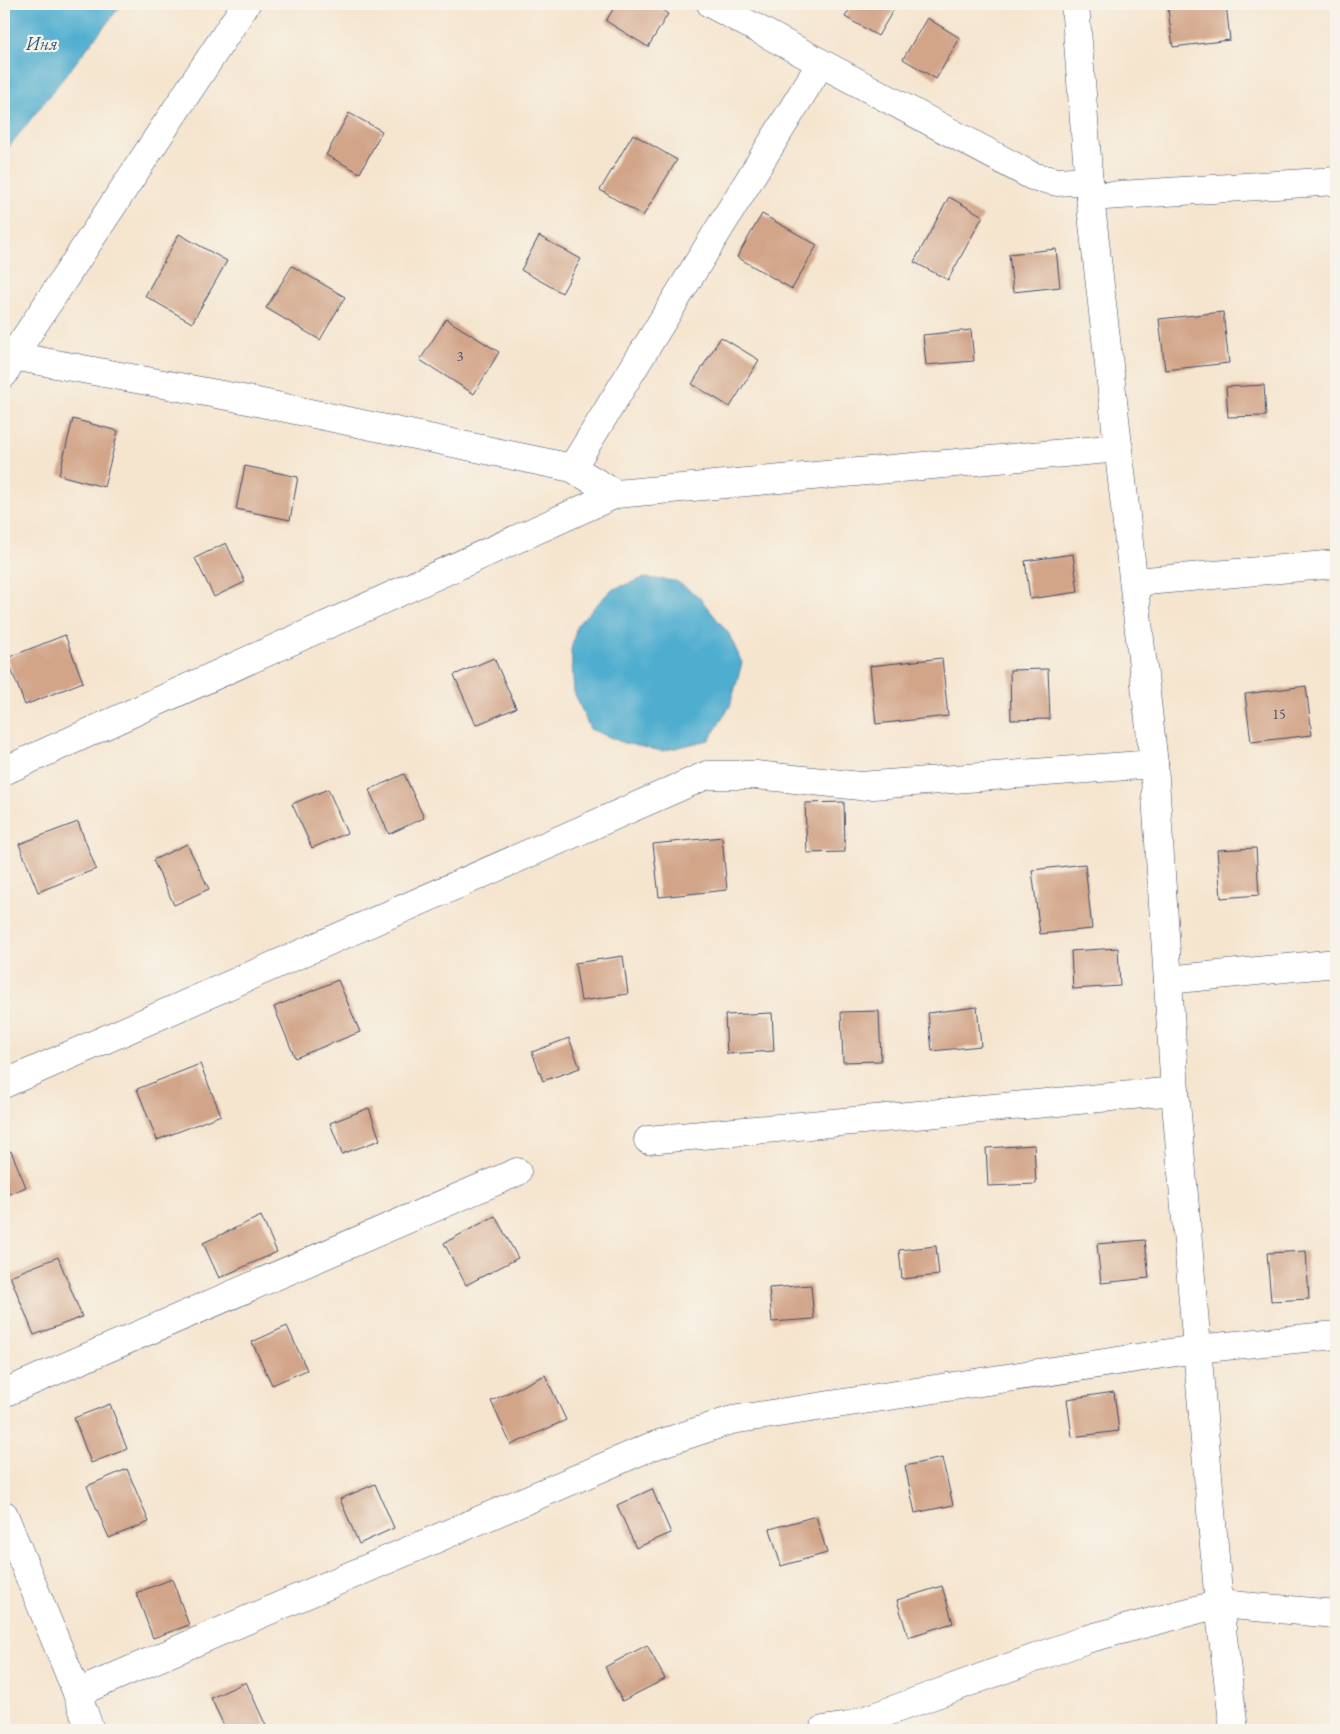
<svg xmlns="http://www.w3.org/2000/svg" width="1340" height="1734" font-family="'EB Garamond',serif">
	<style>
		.water { fill: #50adcf; stroke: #366e96 }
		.building { fill: #d2a589 }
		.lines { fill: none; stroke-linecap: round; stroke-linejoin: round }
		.minor-casing { stroke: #3c4a6f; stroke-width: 29 }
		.minor { stroke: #fff; stroke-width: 28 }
		.labels { text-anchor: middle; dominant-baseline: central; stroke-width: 4.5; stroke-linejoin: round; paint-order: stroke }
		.number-label { font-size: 14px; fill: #494c69 }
		.water-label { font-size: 18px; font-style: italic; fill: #2b5580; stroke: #f7f3e8 }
	</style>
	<rect width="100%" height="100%" fill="#f7f3e8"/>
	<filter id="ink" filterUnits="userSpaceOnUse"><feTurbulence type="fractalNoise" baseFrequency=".02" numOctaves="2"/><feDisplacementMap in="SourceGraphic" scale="10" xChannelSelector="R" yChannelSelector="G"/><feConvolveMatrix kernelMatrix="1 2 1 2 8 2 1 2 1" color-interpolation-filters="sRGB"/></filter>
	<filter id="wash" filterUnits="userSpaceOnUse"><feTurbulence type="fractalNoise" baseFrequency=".0096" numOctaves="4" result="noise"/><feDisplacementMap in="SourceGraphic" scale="20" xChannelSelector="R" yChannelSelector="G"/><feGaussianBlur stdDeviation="1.12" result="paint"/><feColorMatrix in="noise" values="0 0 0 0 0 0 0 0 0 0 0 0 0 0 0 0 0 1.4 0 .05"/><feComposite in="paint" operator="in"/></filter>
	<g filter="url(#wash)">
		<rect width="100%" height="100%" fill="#f5e5cf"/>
		<g class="water">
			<polygon points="4,4 122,4 4,153"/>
			<polygon points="644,578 676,581 698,596 729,634 742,663 730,706 709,740 662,751 624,743 590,729 574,692 571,650 577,625 611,590"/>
		</g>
		<g id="blocks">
			<g class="building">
				<polygon points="616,4 651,4 668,14 648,47 606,21"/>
				<polygon points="853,4 897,4 878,36 845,17"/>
				<polygon points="1210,4 1226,4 1230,40 1173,47 1168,9"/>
				<polygon points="927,18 960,38 936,79 903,59"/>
				<polygon points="349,113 382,131 360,173 326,155"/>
				<polygon points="633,134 677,160 643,216 600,190"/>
				<polygon points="949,197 983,216 948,280 914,262"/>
				<polygon points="762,214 817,245 792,289 737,257"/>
				<polygon points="179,234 227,261 192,323 145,296"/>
				<polygon points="539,236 581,259 562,293 521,270"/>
				<polygon points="1056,249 1060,287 1013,292 1009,254"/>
				<polygon points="292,266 345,297 320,340 266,308"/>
				<polygon points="1223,312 1229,363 1165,370 1159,319"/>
				<polygon points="446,319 499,352 474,394 420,360"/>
				<polygon points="971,330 974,361 926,365 923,335"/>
				<polygon points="721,337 759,360 730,407 692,384"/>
				<polygon points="1264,385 1266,416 1228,417 1226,387"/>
				<polygon points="73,419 118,431 104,487 59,475"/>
				<polygon points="245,466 298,477 290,520 236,509"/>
				<polygon points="226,543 245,582 214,597 195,558"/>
				<polygon points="1073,554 1078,592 1030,599 1025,561"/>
				<polygon points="65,635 83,682 25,705 7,658"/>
				<polygon points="494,658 516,708 476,725 454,675"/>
				<polygon points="942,658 948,716 876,724 870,666"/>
				<polygon points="1048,669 1050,719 1011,720 1010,670"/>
				<polygon points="1306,686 1312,735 1251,742 1245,694"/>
				<polygon points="404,774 424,818 389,834 369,790"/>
				<polygon points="328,789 347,833 312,848 292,804"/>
				<polygon points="844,802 845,852 807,853 805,803"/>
				<polygon points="78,822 96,869 38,892 19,844"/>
				<polygon points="722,837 727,890 659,897 653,844"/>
				<polygon points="187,844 209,889 174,905 153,860"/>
				<polygon points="1256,848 1259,895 1221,898 1217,850"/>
				<polygon points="1085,864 1092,929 1040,934 1032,870"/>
				<polygon points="1118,948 1120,986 1073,989 1071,951"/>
				<polygon points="623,956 628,994 581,1001 575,963"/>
				<polygon points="338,980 360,1032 295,1058 274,1007"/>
				<polygon points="977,1007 981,1046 932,1051 928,1013"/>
				<polygon points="879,1011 881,1061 843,1062 841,1012"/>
				<polygon points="772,1013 774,1051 727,1054 725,1015"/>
				<polygon points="569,1038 580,1068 543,1081 532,1052"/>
				<polygon points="200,1064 221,1115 157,1140 137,1089"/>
				<polygon points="369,1108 380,1140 342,1154 330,1123"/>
				<polygon points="1034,1145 1036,1184 988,1186 986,1148"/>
				<polygon points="11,1151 26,1187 4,1196 4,1154"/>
				<polygon points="261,1216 277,1252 219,1278 203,1243"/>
				<polygon points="495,1216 518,1258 466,1285 444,1243"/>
				<polygon points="1145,1240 1149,1278 1101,1283 1097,1244"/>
				<polygon points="936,1246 939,1275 902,1279 899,1250"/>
				<polygon points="1306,1251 1309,1299 1271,1301 1267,1253"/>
				<polygon points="58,1257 82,1317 34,1335 10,1276"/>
				<polygon points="811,1285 814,1319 772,1322 769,1288"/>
				<polygon points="287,1326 307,1370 272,1385 252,1342"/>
				<polygon points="545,1375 566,1420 511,1445 491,1401"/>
				<polygon points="1114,1392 1119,1431 1072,1437 1067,1399"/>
				<polygon points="110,1404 127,1449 91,1463 74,1418"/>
				<polygon points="942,1458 953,1505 915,1513 905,1466"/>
				<polygon points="127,1469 149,1522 109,1538 87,1486"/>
				<polygon points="375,1484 394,1528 359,1544 340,1499"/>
				<polygon points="652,1489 671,1533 636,1548 617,1505"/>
				<polygon points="816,1516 827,1553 781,1566 770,1529"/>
				<polygon points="172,1579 189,1625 153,1638 136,1593"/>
				<polygon points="942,1586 953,1623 908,1637 897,1600"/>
				<polygon points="647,1645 665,1679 622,1701 605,1667"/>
				<polygon points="246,1682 266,1726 257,1730 226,1730 211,1698"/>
			</g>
		</g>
	</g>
	<g filter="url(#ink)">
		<use href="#blocks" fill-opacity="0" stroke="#3c4a6f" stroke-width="1"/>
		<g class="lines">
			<defs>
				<g id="minor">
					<polyline points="711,4 1032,176 1057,182 1089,180"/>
					<polyline points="1075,4 1090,197 1154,764 1175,1091 1219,1604 1234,1730"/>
					<polyline points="1090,197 1336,181"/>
					<polyline points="13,356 238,398 572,468 616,494 1119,448"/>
					<polyline points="4,374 13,356 246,4"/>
					<polyline points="572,468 821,63"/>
					<polyline points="1135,582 1336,564"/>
					<polyline points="4,771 616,494"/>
					<polyline points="1168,980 1336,963"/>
					<polyline points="4,1084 707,775 756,775 860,786 1154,764"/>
					<polyline points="648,1140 1175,1091"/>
					<polyline points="4,1393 517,1172"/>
					<polyline points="4,1515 77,1693 90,1730"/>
					<polyline points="77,1693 650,1447 732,1420 1196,1349 1336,1335"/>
					<polyline points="823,1730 849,1726 1087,1639 1219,1604 1336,1614"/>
				</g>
			</defs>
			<use href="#minor" class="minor-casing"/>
			<use href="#minor" class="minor"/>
		</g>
	</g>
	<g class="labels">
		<g class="number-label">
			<text x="460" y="356">3</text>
			<text x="1279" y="714">15</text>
		</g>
		<g class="water-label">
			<text x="42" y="43">Иня</text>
		</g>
	</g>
	<rect width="1340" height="1734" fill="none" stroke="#f7f3e8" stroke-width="20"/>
</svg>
